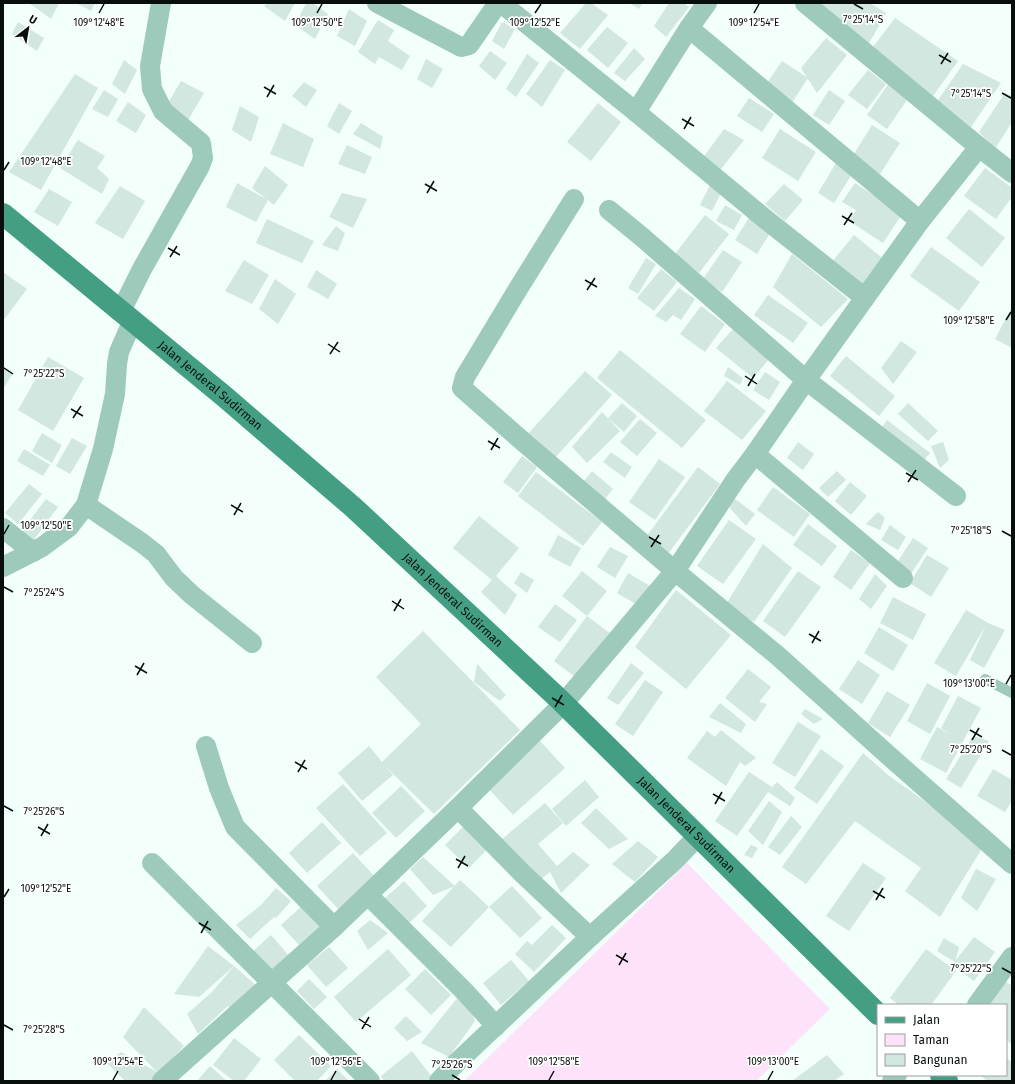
<svg xmlns="http://www.w3.org/2000/svg" width="1015" height="1084" font-family="'Fira Sans',sans-serif">
	<style>
		.green { fill: #fde2fa }
		.building { fill: #d1e7df }
		.lines { fill: none; stroke-linecap: round; stroke-linejoin: round }
		.service { stroke: #9ecabb; stroke-width: 10 }
		.minor { stroke: #9ecabb; stroke-width: 20 }
		.primary { stroke: #439e84; stroke-width: 22 }
		.ticks { fill: none; stroke: #070e0b; stroke-width: 1.5 }
		.labels { text-anchor: middle; dominant-baseline: central; stroke-width: 3.5; stroke-linejoin: round; paint-order: stroke }
		.street-label { font-size: 12px; fill: #070e0b; stroke: #fff }
		.ticks-label { font-size: 10px; text-anchor: middle; fill: #070e0b; stroke: #fff; stroke-width: 3.5; stroke-linejoin: round; paint-order: stroke }
	</style>
	<rect width="100%" height="100%" fill="#f2fffa"/>
	<polygon class="green" points="687,863 830,1009 756,1081 464,1081"/>
	<g class="building">
		<polygon points="29,3 59,3 51,19"/>
		<polygon points="76,3 95,3 91,11"/>
		<polygon points="267,3 295,3 285,21 264,6"/>
		<polygon points="306,3 313,3 328,14 315,39 295,25"/>
		<polygon points="586,3 591,3 608,15 580,49 560,33"/>
		<polygon points="629,3 642,3 639,9"/>
		<polygon points="669,3 684,3 689,7 666,37 654,26"/>
		<polygon points="821,3 870,3 886,13 868,45"/>
		<polygon points="349,9 367,21 355,46 337,36"/>
		<polygon points="895,18 958,61 933,96 873,47"/>
		<polygon points="378,20 394,30 388,41 410,56 402,70 379,57 375,64 358,52"/>
		<polygon points="18,22 44,38 37,51 12,34"/>
		<polygon points="502,22 515,29 504,49 492,41"/>
		<polygon points="607,27 628,43 608,68 587,50"/>
		<polygon points="826,38 847,55 817,93 801,68"/>
		<polygon points="634,48 645,59 625,81 614,73"/>
		<polygon points="490,51 507,63 495,80 479,66"/>
		<polygon points="527,54 539,63 516,97 506,89"/>
		<polygon points="426,59 443,69 432,88 417,79"/>
		<polygon points="124,60 137,70 125,94 112,84"/>
		<polygon points="550,60 565,70 542,107 526,94"/>
		<polygon points="782,61 808,78 791,104 765,86"/>
		<polygon points="963,64 1001,83 971,127 938,100"/>
		<polygon points="868,70 886,84 867,109 848,95"/>
		<polygon points="75,74 98,88 41,190 9,172"/>
		<polygon points="181,81 204,93 187,122 168,103"/>
		<polygon points="304,82 317,90 306,107 292,96"/>
		<polygon points="889,83 909,97 887,129 867,115"/>
		<polygon points="104,90 118,99 108,117 92,109"/>
		<polygon points="829,90 845,101 829,125 813,115"/>
		<polygon points="1005,93 1012,96 1012,122 995,149 979,132"/>
		<polygon points="749,98 774,114 762,132 737,116"/>
		<polygon points="128,102 146,115 136,133 116,121"/>
		<polygon points="339,103 352,111 339,134 327,126"/>
		<polygon points="598,103 621,122 591,161 567,142"/>
		<polygon points="240,106 259,117 251,142 232,130"/>
		<polygon points="283,123 314,139 303,167 270,154"/>
		<polygon points="361,123 383,137 380,149 353,134"/>
		<polygon points="872,125 900,143 880,174 852,157"/>
		<polygon points="724,129 744,140 721,169 702,159"/>
		<polygon points="780,129 816,152 798,181 762,158"/>
		<polygon points="78,140 105,156 97,168 109,179 102,194 60,168"/>
		<polygon points="347,145 372,157 365,174 338,164"/>
		<polygon points="836,163 852,174 834,203 818,193"/>
		<polygon points="265,166 288,185 274,205 252,188"/>
		<polygon points="985,168 1012,188 1012,197 996,219 964,196"/>
		<polygon points="237,183 268,200 256,222 226,207"/>
		<polygon points="855,183 902,214 883,243 849,221 856,210 842,202"/>
		<polygon points="784,184 803,200 785,221 765,204"/>
		<polygon points="710,185 722,191 712,211 700,205"/>
		<polygon points="120,186 145,201 123,239 95,223"/>
		<polygon points="49,189 72,202 58,226 34,212"/>
		<polygon points="342,193 367,199 353,228 329,217"/>
		<polygon points="725,205 742,215 734,230 716,221"/>
		<polygon points="969,209 1005,238 982,267 946,238"/>
		<polygon points="705,215 729,234 699,273 675,254"/>
		<polygon points="750,216 772,230 757,254 735,240"/>
		<polygon points="267,219 314,241 302,263 256,243"/>
		<polygon points="336,226 345,233 338,251 322,245"/>
		<polygon points="854,235 886,261 863,289 831,263"/>
		<polygon points="931,247 980,282 959,311 910,276"/>
		<polygon points="723,250 742,262 722,292 703,279"/>
		<polygon points="792,254 848,299 821,327 773,287"/>
		<polygon points="646,258 656,264 638,294 628,288"/>
		<polygon points="244,260 269,275 252,304 225,291"/>
		<polygon points="661,269 677,282 654,311 637,298"/>
		<polygon points="316,270 337,284 328,299 307,287"/>
		<polygon points="3,272 27,289 3,321"/>
		<polygon points="275,279 296,294 278,324 259,309"/>
		<polygon points="679,288 695,299 681,320 673,315 666,322 655,316"/>
		<polygon points="768,295 808,323 793,343 754,315"/>
		<polygon points="701,306 725,324 705,352 680,334"/>
		<polygon points="1012,307 1012,348 995,339"/>
		<polygon points="733,329 769,359 753,378 716,348"/>
		<polygon points="901,341 917,352 893,384 881,368"/>
		<polygon points="620,350 706,420 682,448 597,378"/>
		<polygon points="846,356 895,396 879,416 830,376"/>
		<polygon points="48,357 84,378 53,431 18,410"/>
		<polygon points="3,366 13,373 3,389"/>
		<polygon points="728,367 743,378 740,385 724,376"/>
		<polygon points="585,371 612,395 553,460 526,436"/>
		<polygon points="765,372 780,382 769,400 753,390"/>
		<polygon points="727,381 766,411 742,440 704,411"/>
		<polygon points="622,403 637,416 624,432 608,418"/>
		<polygon points="908,403 938,431 928,441 898,414"/>
		<polygon points="602,412 620,431 587,463 572,447"/>
		<polygon points="640,419 657,433 637,456 620,442"/>
		<polygon points="887,420 930,453 923,461 881,429"/>
		<polygon points="42,433 62,445 52,463 32,451"/>
		<polygon points="72,438 87,446 70,474 56,466"/>
		<polygon points="798,442 814,454 803,470 787,458"/>
		<polygon points="943,442 949,460 940,468 931,446"/>
		<polygon points="24,449 50,465 43,476 17,461"/>
		<polygon points="611,452 632,467 625,478 603,462"/>
		<polygon points="522,456 537,467 518,493 503,482"/>
		<polygon points="659,459 685,477 655,520 629,502"/>
		<polygon points="698,467 720,484 668,554 646,537"/>
		<polygon points="592,471 613,489 601,504 580,486"/>
		<polygon points="837,471 846,480 828,497 819,488"/>
		<polygon points="536,472 602,522 583,546 518,496"/>
		<polygon points="850,482 867,496 851,515 835,501"/>
		<polygon points="29,484 42,494 18,524 5,513"/>
		<polygon points="773,487 810,514 794,537 757,510"/>
		<polygon points="734,498 755,514 746,526 728,506"/>
		<polygon points="46,499 58,507 33,541 21,532"/>
		<polygon points="878,512 885,518 880,530 866,524"/>
		<polygon points="479,516 519,548 496,576 517,595 505,615 481,592 492,580 453,548"/>
		<polygon points="729,520 756,539 723,584 697,566"/>
		<polygon points="808,524 837,546 822,566 793,545"/>
		<polygon points="890,525 906,537 898,550 881,540"/>
		<polygon points="558,535 581,548 570,567 548,555"/>
		<polygon points="913,538 928,548 910,575 898,561"/>
		<polygon points="763,544 792,568 754,622 725,606"/>
		<polygon points="610,547 628,556 615,578 597,567"/>
		<polygon points="851,550 870,563 851,590 833,577"/>
		<polygon points="927,555 949,568 931,597 910,583"/>
		<polygon points="582,571 607,591 587,616 562,596"/>
		<polygon points="798,571 821,587 785,637 763,621"/>
		<polygon points="521,572 534,580 527,593 514,583"/>
		<polygon points="628,573 650,586 639,606 617,593"/>
		<polygon points="875,574 887,586 871,609 859,599"/>
		<polygon points="676,590 731,635 686,689 635,647"/>
		<polygon points="893,597 926,614 913,640 880,623"/>
		<polygon points="555,604 577,620 560,642 538,627"/>
		<polygon points="966,610 988,623 1005,630 984,668 970,660 986,625 956,676 934,663"/>
		<polygon points="587,616 611,634 578,679 554,661"/>
		<polygon points="879,627 908,645 893,671 864,653"/>
		<polygon points="423,631 520,730 434,814 384,765 393,775 362,801 338,773 369,746 382,762 421,724 376,677"/>
		<polygon points="858,660 880,675 862,704 839,689"/>
		<polygon points="631,663 644,673 618,705 607,698"/>
		<polygon points="477,664 506,695 500,701 474,682"/>
		<polygon points="748,669 771,687 759,702 767,704 755,722 725,698"/>
		<polygon points="645,680 663,692 633,736 615,724"/>
		<polygon points="927,683 950,696 930,734 907,721"/>
		<polygon points="887,691 910,705 890,737 868,723"/>
		<polygon points="958,696 981,708 946,773 920,759 937,727 950,734 941,728"/>
		<polygon points="720,703 746,724 741,733 709,717"/>
		<polygon points="805,709 823,719 814,724 801,714"/>
		<polygon points="798,722 821,736 795,777 772,763"/>
		<polygon points="721,730 756,758 745,766 740,762 726,786 687,758 707,731 715,737"/>
		<polygon points="973,736 989,741 961,788 946,779"/>
		<polygon points="540,741 565,768 513,815 488,788"/>
		<polygon points="821,749 844,766 817,804 794,788"/>
		<polygon points="863,753 888,775 954,822 981,850 940,917 905,891 921,868 855,821 806,884 782,867"/>
		<polygon points="993,769 1012,780 1012,801 1005,812 977,796"/>
		<polygon points="749,772 772,787 769,791 777,782 795,798 790,806 768,792 737,836 715,821"/>
		<polygon points="585,780 599,797 566,826 552,809"/>
		<polygon points="343,784 387,833 360,856 316,808"/>
		<polygon points="401,786 425,811 396,838 372,813"/>
		<polygon points="769,801 782,812 763,845 748,831"/>
		<polygon points="545,803 563,823 538,844 557,866 573,852 590,865 561,893 550,872 537,883 501,840"/>
		<polygon points="596,808 628,839 609,849 581,823"/>
		<polygon points="791,816 802,827 780,855 768,847"/>
		<polygon points="322,822 341,843 307,873 289,853"/>
		<polygon points="467,823 491,845 469,868 445,845"/>
		<polygon points="638,841 658,857 635,882 612,864"/>
		<polygon points="751,845 758,848 752,858 744,855"/>
		<polygon points="353,853 376,878 340,911 317,886"/>
		<polygon points="423,857 455,886 433,895 410,869"/>
		<polygon points="863,863 886,878 849,931 826,916"/>
		<polygon points="976,869 996,879 977,911 961,898"/>
		<polygon points="460,880 489,907 451,947 422,921"/>
		<polygon points="404,881 427,906 407,925 384,899"/>
		<polygon points="512,886 542,918 520,938 489,907"/>
		<polygon points="276,888 291,901 276,918 274,917 250,939 236,925 261,905"/>
		<polygon points="303,905 321,925 299,945 281,925"/>
		<polygon points="370,920 388,933 368,950 357,931"/>
		<polygon points="552,925 566,938 534,972 515,954 527,941 532,945"/>
		<polygon points="271,935 290,957 270,974 252,952"/>
		<polygon points="974,937 995,952 974,981 952,965"/>
		<polygon points="944,938 959,947 955,962 937,951"/>
		<polygon points="208,946 234,966 199,997 174,994"/>
		<polygon points="329,947 348,968 326,987 307,965"/>
		<polygon points="388,949 411,975 356,1022 334,997"/>
		<polygon points="926,949 956,971 931,1005 899,1005 890,998"/>
		<polygon points="511,960 529,981 501,1005 483,983"/>
		<polygon points="234,966 257,986 234,1011 228,1006 198,1034 187,1014 212,992"/>
		<polygon points="425,969 451,995 431,1015 405,989"/>
		<polygon points="309,979 327,997 314,1009 297,991"/>
		<polygon points="1004,980 1012,986 1012,1044 1006,1040 1006,1005 985,1005"/>
		<polygon points="463,991 475,1021 449,1057 421,1043"/>
		<polygon points="144,1007 184,1046 159,1074 123,1037"/>
		<polygon points="406,1016 422,1032 407,1041 394,1028"/>
		<polygon points="299,1035 331,1066 317,1081 295,1081 274,1060"/>
		<polygon points="234,1038 261,1059 244,1081 234,1081 213,1065"/>
		<polygon points="412,1051 432,1077 427,1081 384,1081 381,1076"/>
		<polygon points="121,1052 159,1073 152,1081 125,1081 107,1063"/>
		<polygon points="827,1055 844,1074 834,1081 792,1081"/>
		<polygon points="1006,1057 1012,1063 1012,1081 987,1081 980,1075 1006,1075"/>
		<polygon points="210,1066 227,1081 197,1081"/>
		<polygon points="337,1069 349,1081 325,1081"/>
	</g>
	<g class="lines">
		<polyline class="service" points="985,679 1012,693"/>
		<g class="minor">
			<polyline points="377,3 461,47 469,45 498,3"/>
			<polyline points="501,3 636,112 764,218 865,298"/>
			<polyline points="805,3 979,147"/>
			<polyline points="689,28 920,221"/>
			<polyline points="636,112 689,28 707,3"/>
			<polyline points="574,199 518,289 465,377 462,388 527,445 675,571 778,656 888,755 1012,864"/>
			<polyline points="609,210 642,237 806,380 956,496"/>
			<polyline points="121,311 142,269 200,166 203,158 201,143 163,111 152,89 150,66 161,3"/>
			<polyline points="133,320 119,352 117,364 115,394 103,449 86,505 142,543 156,554 174,578 192,595 252,643"/>
			<polyline points="755,454 903,578"/>
			<polyline points="3,528 33,552"/>
			<polyline points="3,567 42,547 69,527 86,505"/>
			<polyline points="206,746 219,788 235,827 334,927"/>
			<polyline points="458,808 523,874 590,937"/>
			<polyline points="152,863 370,1081"/>
			<polyline points="368,895 465,992 496,1026"/>
			<polyline points="977,1005 1012,957"/>
			<polyline points="162,1081 334,927 458,808 563,704 675,571 736,479 755,454 806,380 920,221 979,147 1012,173"/>
			<polyline points="439,1081 452,1067 590,937 675,860 697,837"/>
			<polyline points="892,1081 897,1075"/>
		</g>
		<g class="primary">
			<path id="s1" d="M 3,214 L 225,397 L 353,507 L 559,699 L 878,1014"/>
			<polyline points="941,1075 947,1081"/>
		</g>
	</g>
	<path class="ticks" d="M 854,4 L 863,9M 99,13 L 104,4M 317,13 L 322,4M 535,13 L 541,4M 754,13 L 759,4M 939,55 L 951,62M 941,64 L 948,53M 264,87 L 276,94M 1002,93 L 1011,98M 267,97 L 274,85M 682,119 L 694,126M 684,129 L 691,117M 4,170 L 9,162M 425,184 L 437,191M 427,193 L 434,181M 842,216 L 854,223M 844,225 L 852,213M 168,248 L 180,255M 170,257 L 177,246M 585,280 L 597,287M 587,290 L 595,278M 1006,320 L 1011,312M 328,344 L 340,352M 330,354 L 338,342M 4,368 L 13,374M 745,376 L 757,384M 748,386 L 755,374M 71,409 L 83,416M 73,418 L 81,406M 488,441 L 500,448M 491,450 L 498,438M 906,473 L 918,480M 908,482 L 916,470M 231,505 L 243,512M 234,515 L 241,503M 1002,531 L 1011,536M 4,534 L 9,525M 649,537 L 661,544M 651,547 L 659,535M 4,587 L 13,592M 392,601 L 404,609M 394,611 L 401,599M 809,634 L 821,641M 812,643 L 819,631M 135,666 L 147,673M 137,675 L 144,663M 1006,684 L 1011,675M 552,698 L 564,705M 555,707 L 562,695M 970,730 L 982,737M 972,740 L 979,728M 1002,750 L 1011,755M 295,762 L 307,769M 298,772 L 305,760M 713,794 L 725,801M 715,804 L 722,792M 4,806 L 13,811M 38,827 L 50,834M 41,836 L 48,824M 456,859 L 468,866M 458,868 L 465,856M 873,891 L 885,898M 4,897 L 9,889M 876,900 L 883,888M 199,923 L 211,930M 201,933 L 208,921M 616,955 L 628,962M 619,965 L 626,953M 1002,968 L 1011,973M 359,1019 L 371,1027M 4,1025 L 13,1030M 362,1029 L 369,1017M 452,1075 L 460,1080M 113,1080 L 118,1071M 331,1080 L 336,1071M 549,1080 L 554,1071M 768,1080 L 773,1071"/>
	<g class="labels">
		<g class="street-label">
			<text stroke="none"><textPath href="#s1" startOffset="269">Jalan Jenderal Sudirman</textPath></text>
			<text stroke="none"><textPath href="#s1" startOffset="593">Jalan Jenderal Sudirman</textPath></text>
			<text stroke="none"><textPath href="#s1" startOffset="917">Jalan Jenderal Sudirman</textPath></text>
		</g>
	</g>
	<g class="ticks-label">
		<text x="863" y="23">7°25'14"S</text>
		<text x="99" y="26">109°12'48"E</text>
		<text x="317" y="26">109°12'50"E</text>
		<text x="535" y="26">109°12'52"E</text>
		<text x="754" y="26">109°12'54"E</text>
		<text x="971" y="97">7°25'14"S</text>
		<text x="46" y="165">109°12'48"E</text>
		<text x="969" y="324">109°12'58"E</text>
		<text x="44" y="377">7°25'22"S</text>
		<text x="46" y="529">109°12'50"E</text>
		<text x="971" y="534">7°25'18"S</text>
		<text x="44" y="596">7°25'24"S</text>
		<text x="969" y="687">109°13'00"E</text>
		<text x="971" y="753">7°25'20"S</text>
		<text x="44" y="815">7°25'26"S</text>
		<text x="46" y="892">109°12'52"E</text>
		<text x="971" y="972">7°25'22"S</text>
		<text x="44" y="1033">7°25'28"S</text>
		<text x="118" y="1065">109°12'54"E</text>
		<text x="336" y="1065">109°12'56"E</text>
		<text x="554" y="1065">109°12'58"E</text>
		<text x="773" y="1065">109°13'00"E</text>
		<text x="452" y="1068">7°25'26"S</text>
	</g>
	<rect width="1015" height="1084" fill="none" stroke="#070e0b" stroke-width="8"/>
	<rect x="877" y="1004" width="130" height="72" fill="#ffffff" stroke="#9c9f9d"/>
	<rect x="885" y="1017" width="20" height="6" fill="#439e84" stroke="#9c9f9d"/>
	<text x="913" y="1024" font-size="12" fill="#070e0b">Jalan</text>
	<rect x="885" y="1034" width="20" height="12" fill="#fde2fa" stroke="#9c9f9d"/>
	<text x="913" y="1044" font-size="12" fill="#070e0b">Taman</text>
	<rect x="885" y="1054" width="20" height="12" fill="#d1e7df" stroke="#9c9f9d"/>
	<text x="913" y="1064" font-size="12" fill="#070e0b">Bangunan</text>
	<g transform="translate(28 28) rotate(31)" stroke="#ffffff" stroke-width="3" paint-order="stroke">
	<path d="M0-3L7 15L0 10L-7 15Z" fill="#070e0b"/>
	<text y="-6" font-size="11" font-weight="bold" text-anchor="middle" fill="#070e0b">U</text>
	</g>
</svg>
